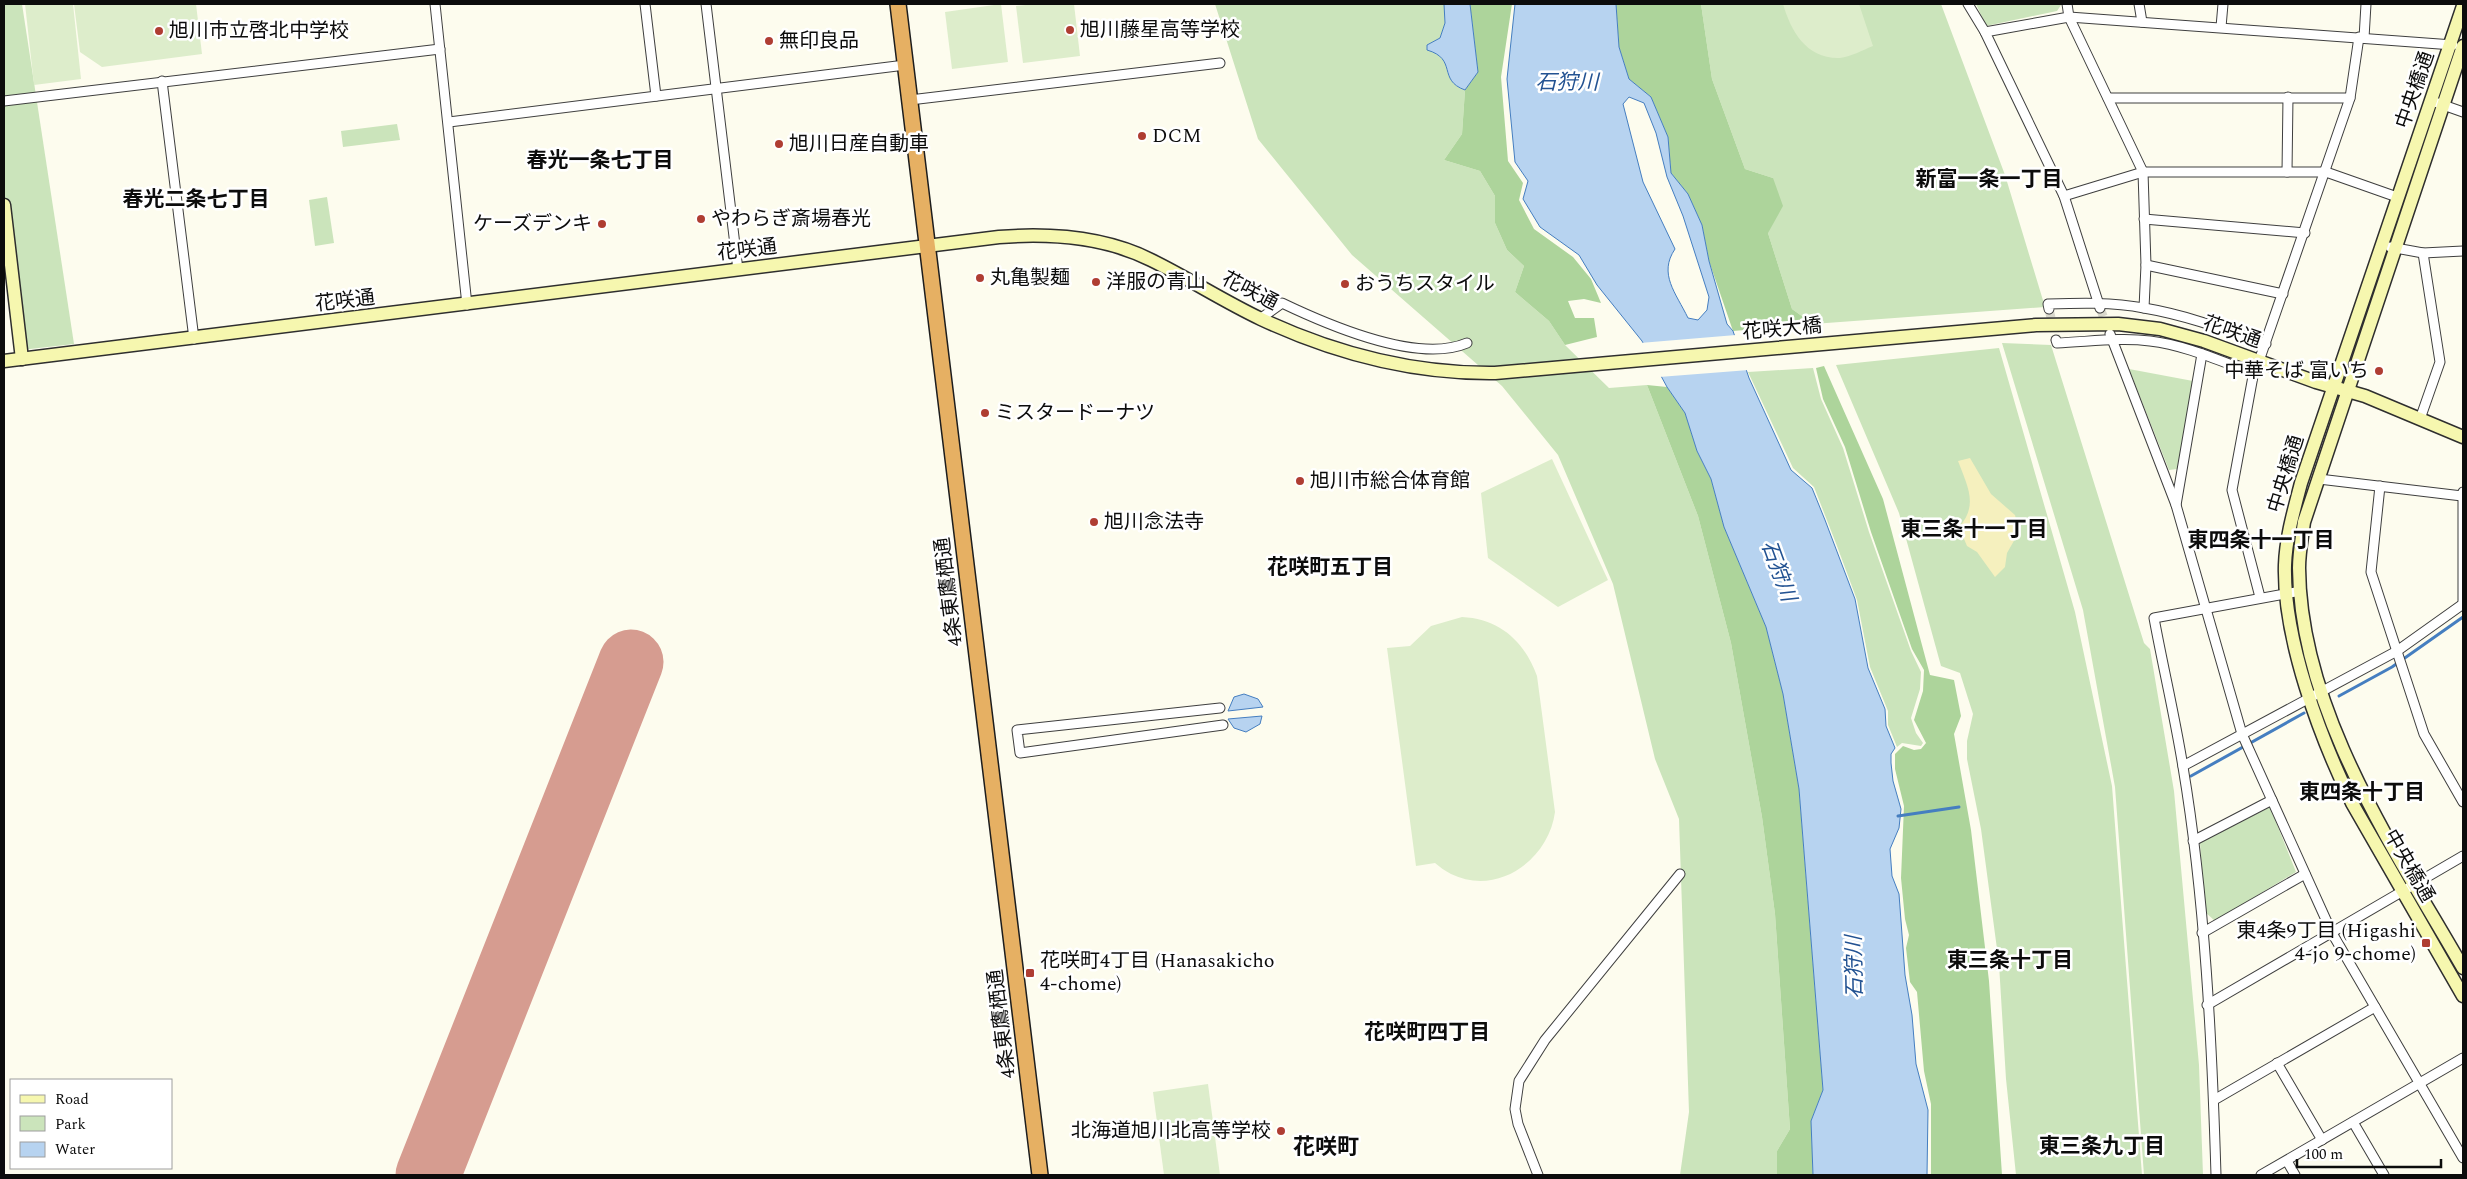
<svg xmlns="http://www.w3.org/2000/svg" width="2467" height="1179" font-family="Spectral,'Noto Sans JP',serif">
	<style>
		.green { fill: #cbe4bb }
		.forest { fill: #add49b }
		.sand { fill: #f5f0be }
		.pitch { fill: #ddedcb }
		.water { fill: #b7d3f0; stroke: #457ec0; fill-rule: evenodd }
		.pier { fill: #fdfcee }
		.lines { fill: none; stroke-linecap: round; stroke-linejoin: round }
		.stream { stroke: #457ec0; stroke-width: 3 }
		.runway { stroke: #d69c90; stroke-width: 65 }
		.street-tunnel { stroke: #d9d8cc; stroke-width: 9; stroke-dasharray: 9 4.5; stroke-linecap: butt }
		.street-casing { stroke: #3f3f3f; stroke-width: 11 }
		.secondary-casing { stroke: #2e2e2e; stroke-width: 15 }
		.highway-casing { stroke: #1d1d1d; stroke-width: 18 }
		.street { stroke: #fff; stroke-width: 9 }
		.secondary { stroke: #f6f7af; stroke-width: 12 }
		.highway { stroke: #e6b063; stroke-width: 15 }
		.poi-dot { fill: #af3d32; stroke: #fff; stroke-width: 2 }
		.labels { text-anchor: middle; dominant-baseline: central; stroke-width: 5; stroke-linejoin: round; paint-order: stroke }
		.poi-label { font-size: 20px; fill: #0c0c0c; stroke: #fff; text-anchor: start }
		.street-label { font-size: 20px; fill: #0c0c0c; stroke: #fff }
		.water-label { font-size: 21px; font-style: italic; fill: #225292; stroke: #fff }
		.neighbourhood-label { font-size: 21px; font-weight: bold; fill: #0c0c0c; stroke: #fff }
		.quarter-label { font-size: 22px; font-weight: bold; fill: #0c0c0c; stroke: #fff }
	</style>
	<rect width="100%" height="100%" fill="#fdfcee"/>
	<g class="green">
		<polygon points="4,4 22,4 74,344 21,350 4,205"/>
		<path d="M 1215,4 L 1444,4 L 1445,23 L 1440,38 L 1427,45 C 1432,48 1440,52 1443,58 C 1451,71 1446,83 1465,90 L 1462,134 L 1444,160 L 1480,171 L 1495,196 L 1495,223 L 1507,250 L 1524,266 L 1515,292 L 1549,321 L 1565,345 L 1609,388 L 1647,385 L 1698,516 L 1731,643 L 1762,817 L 1775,914 L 1790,1129 L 1777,1151 L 1777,1175 L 1680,1175 L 1689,1112 L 1679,819 L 1655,759 L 1613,584 L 1558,455 L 1502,386 L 1352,255 L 1258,139 Z"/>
		<polygon points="1701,4 1941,4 2005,175 2045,307 1813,324 1792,309 1768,233 1773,178 1745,169 1712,79"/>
		<polygon points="1976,4 2061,4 2061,5 2057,11 1986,26"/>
		<polygon points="397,124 400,140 343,147 341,131"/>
		<polygon points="327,197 334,243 315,246 309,200"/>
		<polygon points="2002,343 2051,345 2144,643 2150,649 2174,791 2199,1065 2203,1175 2144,1175 2115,787 2083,610"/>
		<polygon points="1999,348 2075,612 2112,786 2142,1175 2016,1175 2006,1079 1999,964 1981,829 1967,759 1967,741 1973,714 1960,673 1941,666 1899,513 1836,365"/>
		<polygon points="1813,368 1821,399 1843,448 1869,532 1911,651 1921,672 1920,689 1911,718 1916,733 1923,743 1921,746 1902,743 1897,747 1888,725 1888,711 1870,667 1857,600 1837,546 1814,487 1793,468 1748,372"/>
		<polygon points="2129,369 2193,381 2177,469 2169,470"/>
		<polygon points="2270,807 2296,872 2215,921 2205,912 2200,843"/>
	</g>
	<g class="forest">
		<polygon points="1470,4 1512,4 1501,77 1508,161 1523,183 1519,200 1534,229 1573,257 1591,279 1601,303 1584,299 1568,301 1575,318 1594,318 1597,337 1565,345 1549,321 1515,292 1524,266 1507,250 1495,223 1495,196 1480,171 1444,160 1462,134 1465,90 1478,72"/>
		<polygon points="1616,4 1701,4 1712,79 1745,169 1773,178 1783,206 1768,233 1792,309 1813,324 1733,331 1709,261 1702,225 1688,194 1671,173 1668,137 1651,97 1629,79 1619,47"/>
		<polygon points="1824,366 1883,499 1930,675 1954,680 1961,716 1954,734 1971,830 1989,981 2002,1175 1931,1175 1931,1104 1924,1071 1917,992 1910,982 1906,948 1909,935 1905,919 1901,878 1904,806 1895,769 1895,754 1903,746 1914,750 1921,749 1926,743 1914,720 1923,691 1924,670 1912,649 1871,532 1845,447 1823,399 1816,368"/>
		<polygon points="1647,385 1667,387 1685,413 1697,451 1711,479 1724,527 1766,627 1783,694 1799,789 1823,1090 1811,1121 1813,1175 1777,1175 1777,1151 1790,1129 1775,914 1762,817 1731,643 1698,516"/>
	</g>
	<path class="sand" d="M 1970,458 L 1991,494 L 2015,515 L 2019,532 L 2007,553 L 2005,567 L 1995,577 L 1977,552 L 1967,546 L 1959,527 C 1979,505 1967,485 1958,461 Z"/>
	<g class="pitch">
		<polygon points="25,4 73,4 81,79 34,85"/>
		<polygon points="74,4 196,4 202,54 102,67 80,52"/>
		<polygon points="1001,4 1008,62 952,69 945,12"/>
		<polygon points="1035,4 1074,4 1080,56 1023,63 1016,6"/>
		<path d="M 1783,4 L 1859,4 L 1873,46 C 1863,50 1850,57 1840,58 C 1806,59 1791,31 1783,4 Z"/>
		<polygon points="1552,459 1608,580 1558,607 1488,558 1481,493"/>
		<path d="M 1462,617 C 1500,619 1524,641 1537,676 L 1555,812 C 1549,859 1498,897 1451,874 C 1445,871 1440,867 1435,863 L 1416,866 L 1387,648 L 1410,646 L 1431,626 Z"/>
		<polygon points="1208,1084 1220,1175 1164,1175 1153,1092"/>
	</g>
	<g class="water">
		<path d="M 1444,4 L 1470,4 L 1478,72 L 1465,90 C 1437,80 1458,59 1427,50 L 1427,45 L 1440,38 L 1445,23 Z"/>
		<path d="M 1515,4 L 1616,4 L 1619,47 L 1629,79 L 1651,97 L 1668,137 L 1671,173 L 1688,194 L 1702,225 L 1709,261 L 1727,324 L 1733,331 L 1749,378 L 1791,470 L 1812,488 L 1825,520 L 1855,599 L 1868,668 L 1885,709 L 1886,726 L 1895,748 L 1891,754 L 1891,763 L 1893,781 L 1901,809 L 1899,828 L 1890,849 L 1892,876 L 1899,894 L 1905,975 L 1912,1015 L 1916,1064 L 1928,1110 L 1927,1175 L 1813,1175 L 1811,1121 L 1823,1090 L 1799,789 L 1783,694 L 1766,627 L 1724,527 L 1711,479 L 1697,451 L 1685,413 L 1667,387 L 1642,341 L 1597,285 L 1579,255 L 1540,227 L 1523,199 L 1528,181 L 1515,162 L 1507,79 ZM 1629,97 L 1644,103 L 1656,133 L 1667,177 L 1683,216 L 1709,297 L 1707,310 L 1698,320 L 1688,318 C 1676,293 1658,274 1675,249 L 1643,182 L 1623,104 Z"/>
		<polygon points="1244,694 1258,699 1263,707 1228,711 1234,697"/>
		<polygon points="1262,716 1260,724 1246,732 1234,728 1228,719"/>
	</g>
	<polygon class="pier" points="1736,335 1749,370 1659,377 1640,343"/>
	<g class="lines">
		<g class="stream">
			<polyline points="2339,696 2392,667 2463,617"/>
			<polyline points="2191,776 2304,713"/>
			<polyline points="1898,816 1959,807"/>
		</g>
		<polyline class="runway" points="428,1175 631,662"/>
		<g class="street-tunnel">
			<polyline points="2100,308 2108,329"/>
			<polyline points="2049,309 2056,340"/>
		</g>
		<defs>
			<g id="street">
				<polyline points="435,4 467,305"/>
				<polyline points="645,4 656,96"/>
				<polyline points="706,4 738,270"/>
				<polyline points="1968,4 1985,32 2064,196 2100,308"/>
				<polyline points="2067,4 2069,17 2143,172 2146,265 2144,308"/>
				<polyline points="2139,4 2142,22"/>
				<polyline points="2221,27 2223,4"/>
				<polyline points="1985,32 2069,17 2453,45"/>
				<polyline points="2364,38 2366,4"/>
				<polyline points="162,81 194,339"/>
				<polyline points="2108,98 2350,98"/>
				<polyline points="910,100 1220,63"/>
				<polyline points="4,101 440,49"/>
				<polyline points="2432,101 2463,112"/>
				<polyline points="449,122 905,65"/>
				<polyline points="2287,172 2288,97"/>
				<polyline points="2064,196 2143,172 2326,172 2397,197"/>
				<polyline points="2144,219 2305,233"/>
				<polyline points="2390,247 2423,253 2463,251"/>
				<polyline points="2146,265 2283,294"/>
				<path d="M 2049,309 L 2048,304 C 2080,303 2112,302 2144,308 C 2186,315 2226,330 2266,344"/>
				<path d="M 1260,319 L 1282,303 C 1328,325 1418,364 1467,343"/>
				<polyline points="2110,334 2176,505 2242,734 2332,933 2463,1158"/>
				<path d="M 2056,340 L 2057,343 C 2087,342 2120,337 2150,341 C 2185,345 2220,361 2253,373"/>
				<polyline points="2256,360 2232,490 2260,597"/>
				<polyline points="2259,361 2350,98 2359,37"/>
				<polyline points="2420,419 2440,362 2423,253"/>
				<polyline points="2319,479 2462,496"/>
				<polyline points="2380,486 2371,572 2424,734 2463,802"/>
				<polyline points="2463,492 2463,605"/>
				<polyline points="2176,505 2202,354"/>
				<polyline points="1220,708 1017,730 1020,753 1223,725"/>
				<polyline points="2183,766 2397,651 2463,604"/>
				<polyline points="2193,841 2272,800"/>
				<polyline points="2202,933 2305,874"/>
				<polyline points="2207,1005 2463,856"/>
				<polyline points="2277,1063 2322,1140"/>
				<polyline points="2214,1100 2375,1007"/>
				<polyline points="2353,1122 2384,1175"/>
				<polyline points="2287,1161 2295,1175"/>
				<polyline points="1538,1175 1518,1124 1515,1109 1519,1081 1545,1040 1680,874"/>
				<path d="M 2216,1175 C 2212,1042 2205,898 2183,767 C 2175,717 2163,667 2154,618 L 2301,591"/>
				<polyline points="2261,1175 2463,1058"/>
			</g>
			<g id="secondary">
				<path d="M 2463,6 L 2301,483 C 2294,510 2286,537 2285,565 C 2283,639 2320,737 2352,803 L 2463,996"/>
				<path d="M 2463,46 L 2304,522 C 2302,537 2299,553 2299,568 C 2300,711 2394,848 2463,968"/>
				<polyline points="4,205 22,359"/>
				<path d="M 4,361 L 999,237 C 1050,233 1103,236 1151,260 C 1188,278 1223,301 1261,319 C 1336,354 1412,374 1495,373 L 2036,325 L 2118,324 L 2160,329 L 2204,341 L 2316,382 L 2365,396 L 2463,437"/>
			</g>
			<polyline id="highway" points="898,4 1040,1175"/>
		</defs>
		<use href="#street" class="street-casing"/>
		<use href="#secondary" class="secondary-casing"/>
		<use href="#highway" class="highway-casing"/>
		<use href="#street" class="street"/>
		<use href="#secondary" class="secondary"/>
		<use href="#highway" class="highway"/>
	</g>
	<g class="poi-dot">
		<circle cx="1070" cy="30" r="5"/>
		<circle cx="159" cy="31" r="5"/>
		<circle cx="769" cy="41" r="5"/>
		<circle cx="1142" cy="136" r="5"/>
		<circle cx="779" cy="144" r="5"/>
		<circle cx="701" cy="219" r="5"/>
		<circle cx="602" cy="224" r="5"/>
		<circle cx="980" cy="278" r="5"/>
		<circle cx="1096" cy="282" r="5"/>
		<circle cx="1345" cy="284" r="5"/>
		<circle cx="2379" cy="371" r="5"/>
		<circle cx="985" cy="413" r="5"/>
		<circle cx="1300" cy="481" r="5"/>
		<circle cx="1094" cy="522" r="5"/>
		<rect x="2421" y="938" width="10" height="10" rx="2.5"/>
		<rect x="1025" y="968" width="10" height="10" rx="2.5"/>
		<circle cx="1281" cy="1131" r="5"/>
	</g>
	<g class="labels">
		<g class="poi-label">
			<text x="1080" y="30">旭川藤星高等学校</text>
			<text x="169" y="31">旭川市立啓北中学校</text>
			<text x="779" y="41">無印良品</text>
			<text x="1152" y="136">DCM</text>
			<text x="789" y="144">旭川日産自動車</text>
			<text x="711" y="219">やわらぎ斎場春光</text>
			<text x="592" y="224" text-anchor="end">ケーズデンキ</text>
			<text x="990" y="278">丸亀製麺</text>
			<text x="1106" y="282">洋服の青山</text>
			<text x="1355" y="284">おうちスタイル</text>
			<text x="2369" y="371" text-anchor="end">中華そば 富いち</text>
			<text x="995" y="413">ミスタードーナツ</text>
			<text x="1310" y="481">旭川市総合体育館</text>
			<text x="1104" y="522">旭川念法寺</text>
			<text x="2416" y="931" text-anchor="end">東4条9丁目 (Higashi<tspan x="2416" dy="23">4-jo 9-chome)</tspan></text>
			<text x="1040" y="961">花咲町4丁目 (Hanasakicho<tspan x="1040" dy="23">4-chome)</tspan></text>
			<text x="1271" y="1131" text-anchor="end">北海道旭川北高等学校</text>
		</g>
		<g class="street-label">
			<text transform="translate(2415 90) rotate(-71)">中央橋通</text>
			<text transform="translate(747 250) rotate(-7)">花咲通</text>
			<text transform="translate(1250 291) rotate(27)">花咲通</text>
			<text transform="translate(345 301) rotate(-7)">花咲通</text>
			<text transform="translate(1782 329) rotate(-5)">花咲大橋</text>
			<text transform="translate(2232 332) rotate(19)">花咲通</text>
			<text transform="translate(2286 474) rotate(-73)">中央橋通</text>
			<text transform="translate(949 592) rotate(-97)">4条東鷹栖通</text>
			<text transform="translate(2409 866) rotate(60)">中央橋通</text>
			<text transform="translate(1002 1024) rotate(-97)">4条東鷹栖通</text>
		</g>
		<g class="water-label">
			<text x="1567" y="83">石狩川</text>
			<text transform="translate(1778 571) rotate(70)">石狩川</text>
			<text transform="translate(1855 967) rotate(-91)">石狩川</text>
		</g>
		<g class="neighbourhood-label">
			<text x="600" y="161">春光一条七丁目</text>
			<text x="1989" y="180">新富一条一丁目</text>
			<text x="196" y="200">春光二条七丁目</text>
			<text x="1974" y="530">東三条十一丁目</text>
			<text x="2261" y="541">東四条十一丁目</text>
			<text x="1330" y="568">花咲町五丁目</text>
			<text x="2362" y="793">東四条十丁目</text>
			<text x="2010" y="961">東三条十丁目</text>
			<text x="1427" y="1033">花咲町四丁目</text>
			<text x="2102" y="1147">東三条九丁目</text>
		</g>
		<g class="quarter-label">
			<text x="1326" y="1147">花咲町</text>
		</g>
	</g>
	<rect width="2467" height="1179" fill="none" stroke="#0c0c0c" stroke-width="10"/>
	<rect x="10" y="1079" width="162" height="90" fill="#ffffff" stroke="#9e9e9e"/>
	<rect x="20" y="1095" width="25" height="8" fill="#f6f7af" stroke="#9e9e9e"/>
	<text x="55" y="1104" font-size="15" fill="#0c0c0c">Road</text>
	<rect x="20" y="1116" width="25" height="15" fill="#cbe4bb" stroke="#9e9e9e"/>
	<text x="55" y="1129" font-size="15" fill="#0c0c0c">Park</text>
	<rect x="20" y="1142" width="25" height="15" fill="#b7d3f0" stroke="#9e9e9e"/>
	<text x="55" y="1154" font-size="15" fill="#0c0c0c">Water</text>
	<path d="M2297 1159v8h144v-8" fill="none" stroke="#0c0c0c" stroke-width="2.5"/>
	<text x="2304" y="1159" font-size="15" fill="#0c0c0c" stroke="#ffffff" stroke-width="4" paint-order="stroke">100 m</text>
</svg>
